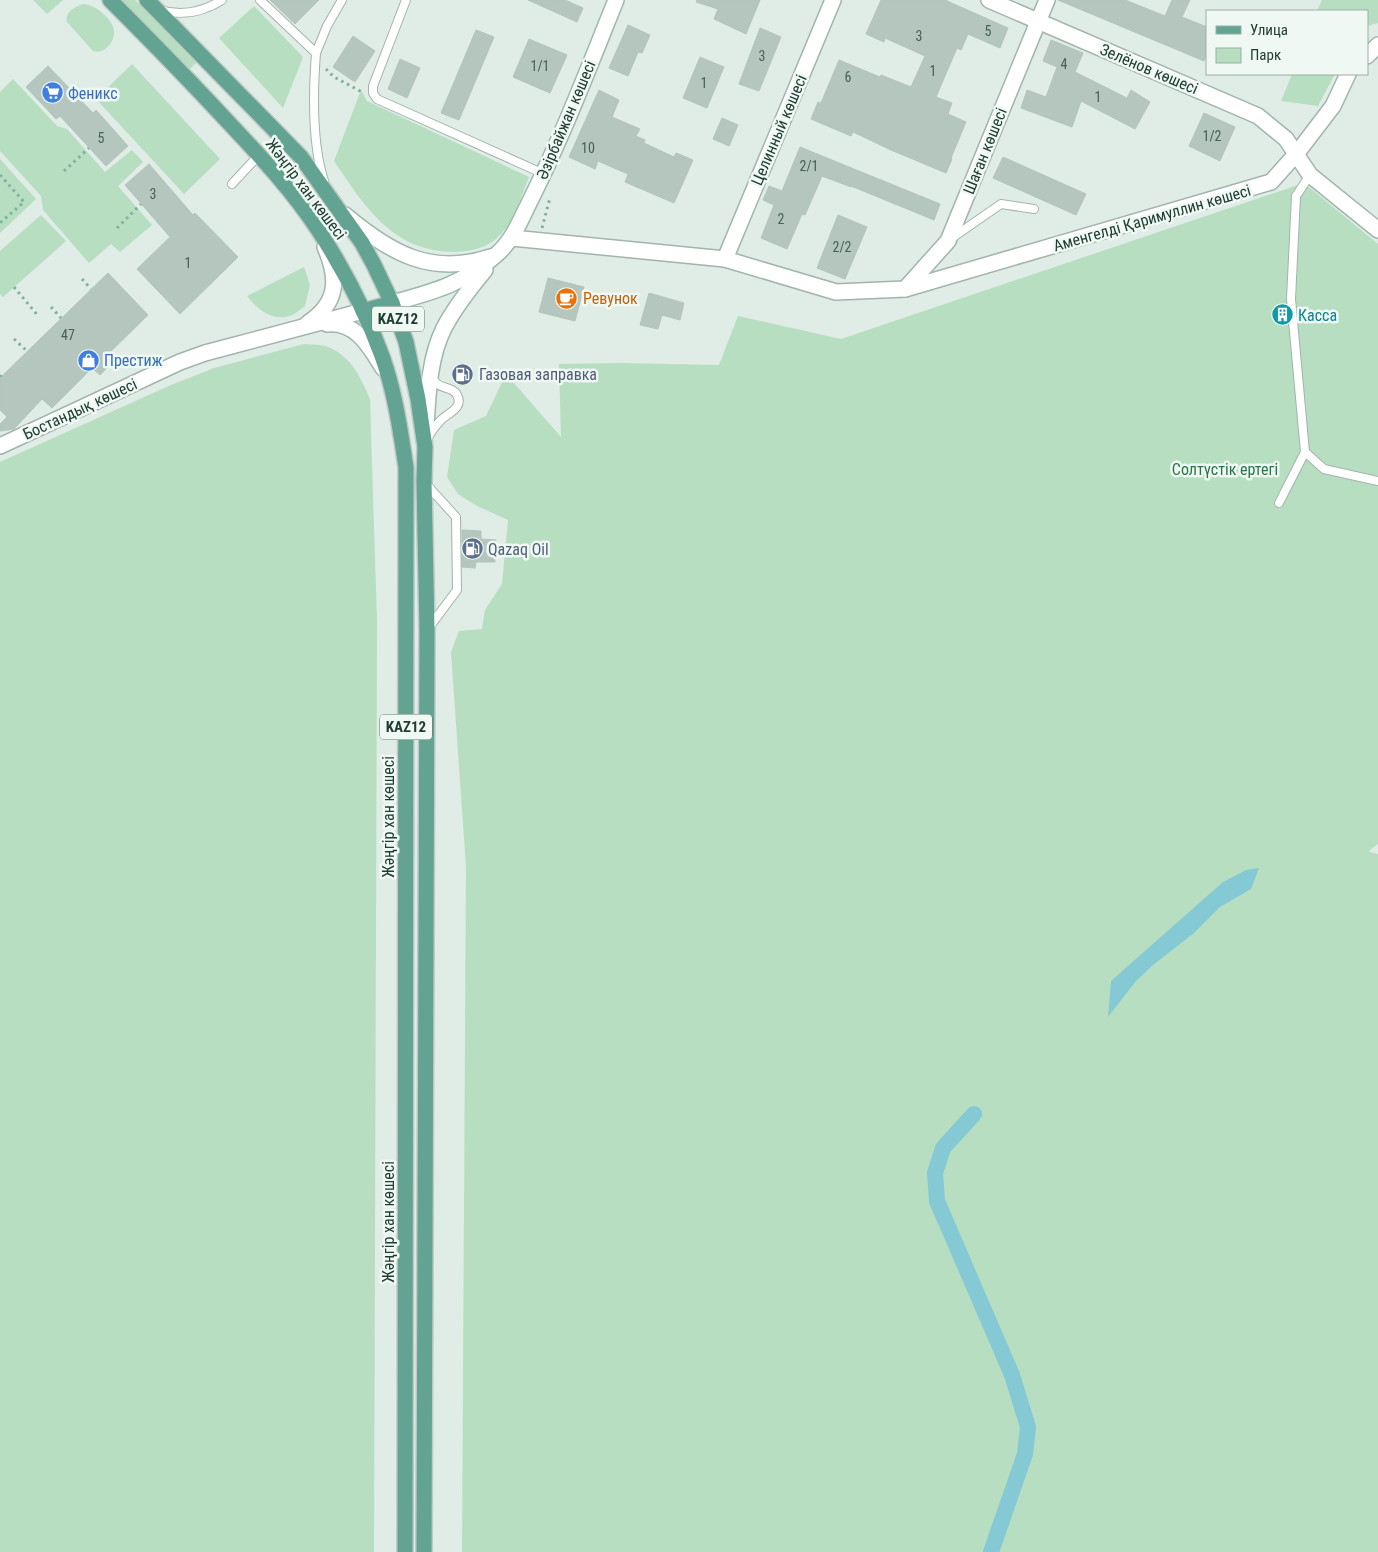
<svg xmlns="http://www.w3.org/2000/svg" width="1378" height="1552" font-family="'Roboto Condensed',sans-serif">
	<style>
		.green { fill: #b7dec1 }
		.water { fill: #85c9d4 }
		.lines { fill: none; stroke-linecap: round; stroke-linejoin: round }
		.canal { stroke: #85c9d4; stroke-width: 16 }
		.building { fill: #b5c6bf; stroke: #b2c5bd }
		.lane-casing { stroke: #a3b4ad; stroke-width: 10 }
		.street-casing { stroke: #a3b4ad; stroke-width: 18 }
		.secondary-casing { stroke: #9eb8ae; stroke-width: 18 }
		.primary-casing { stroke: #c1c9c6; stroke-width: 18 }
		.path { stroke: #7fb1a0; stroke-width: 3; stroke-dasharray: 2.5 4; stroke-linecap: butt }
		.lane { stroke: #fff; stroke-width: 8 }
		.street { stroke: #fff; stroke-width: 15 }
		.secondary { stroke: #fff; stroke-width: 15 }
		.primary { stroke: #62a391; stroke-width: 15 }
		.labels { text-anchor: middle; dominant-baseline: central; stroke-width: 5; stroke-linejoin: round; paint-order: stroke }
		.number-label { font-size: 14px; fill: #455f57 }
		.shield { fill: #f0f8f4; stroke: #5e756e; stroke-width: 1 }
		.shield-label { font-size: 15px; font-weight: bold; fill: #203d34 }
		.street-label { font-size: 16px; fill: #203d34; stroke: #f0f8f4 }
		.shop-label { font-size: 16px; fill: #366cbe; stroke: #f0f8f4; text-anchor: start }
		.food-label { font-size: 16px; fill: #c56008; stroke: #f0f8f4; text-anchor: start }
		.culture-label { font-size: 16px; fill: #0d838f; stroke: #f0f8f4; text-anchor: start }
		.service-label { font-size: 16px; fill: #4e5e75; stroke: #f0f8f4; text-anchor: start }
		.park-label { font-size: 16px; fill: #287545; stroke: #f0f8f4 }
	</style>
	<rect width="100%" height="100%" fill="#e0ece6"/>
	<g class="green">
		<polygon points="33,0 63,0 47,14"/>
		<polygon points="122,0 135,0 196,63 190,69"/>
		<polygon points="1322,0 1378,0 1378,23 1367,26 1367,11 1317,11"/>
		<path d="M 83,4 C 94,4 112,18 114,30 C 116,41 104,55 93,51 L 67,22 C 65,12 74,7 83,4 Z"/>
		<polygon points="254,6 303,57 283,108 219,38"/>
		<polygon points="132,64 220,159 184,194 96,99"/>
		<polygon points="1292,74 1335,74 1318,106 1281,101"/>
		<polygon points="13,79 57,126 67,129 105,172 132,150 143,162 118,186 152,225 120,252 111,244 89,263 43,210 41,196 0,151 0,92"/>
		<path d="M 361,90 L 367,101 L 529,177 C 521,196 515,220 500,235 C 488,248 473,251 455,252 C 393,252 365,207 334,161 Z"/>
		<polygon points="0,159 36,199 0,233"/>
		<polygon points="1304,183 1378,244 1378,844 1371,849 1369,852 1378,854 1378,1552 462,1552 466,867 451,652 459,631 482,629 485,610 502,584 508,520 477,506 458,494 447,477 454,430 486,416 506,374 561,437 559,364 619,363 719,365 738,316 841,339"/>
		<polygon points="41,215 66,241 3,297 0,294 0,251"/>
		<path d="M 304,267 L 310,285 L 305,306 C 301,309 296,313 292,315 C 274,323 257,309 247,296 Z"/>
		<path d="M 304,344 C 311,345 321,344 328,347 C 351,356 361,378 370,399 L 377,621 L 374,1552 L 0,1552 L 0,462 L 171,385 L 214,368 Z"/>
	</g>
	<polygon class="water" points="1259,868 1251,889 1220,907 1194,933 1153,965 1136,981 1108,1017 1111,981 1223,882 1246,870"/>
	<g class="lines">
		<polyline class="canal" points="974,1114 943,1148 935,1173 937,1201 1012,1375 1028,1427 1025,1454 991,1552"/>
	</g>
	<g class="building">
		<polygon points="270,0 319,0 295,24"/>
		<polygon points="528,0 565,0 583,8 577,22"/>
		<polygon points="697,0 760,0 746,34 714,19 718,9 696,2"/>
		<polygon points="881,0 945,0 1008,28 1000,48 968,34 961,50 957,48 936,97 952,103 948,114 966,122 951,158 952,159 946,173 891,150 853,132 851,136 811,119 818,102 821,103 839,60 880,77 881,75 911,87 925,56 885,38 884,42 866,34"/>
		<polygon points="1058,0 1125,0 1165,16 1172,0 1190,0 1182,17 1207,27 1207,54 1204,61"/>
		<polygon points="628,25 650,35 642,53 638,52 628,76 609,68"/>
		<polygon points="760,28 781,37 759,91 739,84"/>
		<polygon points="476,30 494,37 459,120 441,113"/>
		<polygon points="353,36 375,51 355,82 333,67"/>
		<polygon points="529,39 567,55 550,93 513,77"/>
		<polygon points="1051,40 1083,53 1075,72 1127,98 1131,90 1150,102 1135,129 1081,101 1072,127 1021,108 1027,90 1046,97 1057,67 1043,61"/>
		<polygon points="700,57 724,67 707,108 683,98"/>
		<polygon points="400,59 420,68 407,98 388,89"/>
		<polygon points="48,66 93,113 96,110 128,146 106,166 60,116 56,119 26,87"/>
		<polygon points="599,90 619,100 612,117 640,129 636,136 645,140 644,143 674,157 676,153 693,160 674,203 625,182 628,174 598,161 595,169 569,157"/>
		<polygon points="1204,113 1235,127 1220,161 1189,146"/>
		<polygon points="722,118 738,125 729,146 713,139"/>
		<polygon points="800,147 940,204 934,220 851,186 851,187 822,176 805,215 802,214 787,249 761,238 774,205 763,200 769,186 782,191"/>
		<polygon points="1003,157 1086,194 1076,215 993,178"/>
		<polygon points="149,164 193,215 195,213 238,257 180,314 137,269 170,237 125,185"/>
		<polygon points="838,215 867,227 845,279 817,268"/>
		<polygon points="108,273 148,315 103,359 110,365 100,375 92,368 52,408 42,399 14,429 0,431 0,424 7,417 0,410 0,378"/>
		<polygon points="548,278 584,287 575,321 539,312"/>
		<polygon points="649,293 684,303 680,320 662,315 658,329 640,325"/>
		<polygon points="462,530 481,531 481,539 496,540 495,562 476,562 475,568 462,567"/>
	</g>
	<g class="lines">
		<defs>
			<g id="lane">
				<path d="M 260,0 L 316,53 C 313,92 312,144 324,181"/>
				<polyline points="406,0 373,86 373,93 377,99 544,174"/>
				<path d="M 160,10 C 181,16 203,12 222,0"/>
				<polyline points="316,53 327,26 342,0"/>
				<polyline points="232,184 259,155"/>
				<polyline points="952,238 1001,204 1034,209"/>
				<path d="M 428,438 C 431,431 436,425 442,419 C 449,413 464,407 457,395 C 452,385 438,391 432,377"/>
				<polyline points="1305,452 1324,469 1378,481"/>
				<polyline points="426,484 456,517 457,590 428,629"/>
				<polyline points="1279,503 1305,452 1291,299 1296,196 1310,175"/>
			</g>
			<g id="street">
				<polyline points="989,0 1258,116 1286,139 1310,175 1378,230"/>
				<polyline points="1367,56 1378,45"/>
				<polyline points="512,238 725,259 836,292 905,289 1271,182 1297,153 1333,106 1348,74"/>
				<polyline points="725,259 833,0"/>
				<polyline points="905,289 948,241 1047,0"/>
				<path d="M 308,323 C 338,303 339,279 325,247"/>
				<path d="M 327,324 C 356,321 370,347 383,368"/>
				<polyline points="0,446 180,362 205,353 363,311"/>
			</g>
			<g id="secondary">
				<path d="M 345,215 C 389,252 431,277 490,257"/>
				<path d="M 392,303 C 433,292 464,284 497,254 C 513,240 521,219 531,199 C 563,135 589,67 616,0"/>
				<path d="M 426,427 C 428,394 429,358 444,328 C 455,307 470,288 485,270"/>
			</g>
			<g id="primary">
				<path d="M 110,0 C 150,40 190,81 229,123 C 261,157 293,191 319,231 C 344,270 366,312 382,356 C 395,392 400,429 406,467 L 405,1552"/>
				<polyline points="147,0 301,157 362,243 374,265 392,303 406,342 418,399 425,447 424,481 427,630 424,1552"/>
				<polyline points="363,311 392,303"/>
			</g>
		</defs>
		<use href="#lane" class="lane-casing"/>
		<use href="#street" class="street-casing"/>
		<use href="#secondary" class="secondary-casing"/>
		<use href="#primary" class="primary-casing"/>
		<g class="path">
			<polyline points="326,69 334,77 362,92"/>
			<polyline points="64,171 89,148"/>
			<polyline points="0,175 24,202 0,223"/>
			<polyline points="117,228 141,204"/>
			<polyline points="542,228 550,198"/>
			<polyline points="82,279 91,289"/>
			<polyline points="14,287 39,317"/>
			<polyline points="51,307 61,318"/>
			<polyline points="14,339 27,351"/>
			<polyline points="0,375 1,377"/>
		</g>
		<use href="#lane" class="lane"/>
		<use href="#street" class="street"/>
		<use href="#secondary" class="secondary"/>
		<use href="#primary" class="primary"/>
	</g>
	<defs>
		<symbol id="supermarket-disc" viewBox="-11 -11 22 22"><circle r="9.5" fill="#3f7fe0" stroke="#f0f8f4"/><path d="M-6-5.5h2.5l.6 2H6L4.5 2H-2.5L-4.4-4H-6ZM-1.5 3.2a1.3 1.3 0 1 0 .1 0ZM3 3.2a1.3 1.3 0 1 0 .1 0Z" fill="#fff"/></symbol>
		<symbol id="cafe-disc" viewBox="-11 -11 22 22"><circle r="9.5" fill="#e8710a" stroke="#f0f8f4"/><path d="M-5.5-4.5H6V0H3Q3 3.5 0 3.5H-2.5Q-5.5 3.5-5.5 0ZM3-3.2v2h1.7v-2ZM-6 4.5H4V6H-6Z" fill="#fff"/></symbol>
		<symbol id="building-disc" viewBox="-11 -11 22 22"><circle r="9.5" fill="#0f9aa8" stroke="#f0f8f4"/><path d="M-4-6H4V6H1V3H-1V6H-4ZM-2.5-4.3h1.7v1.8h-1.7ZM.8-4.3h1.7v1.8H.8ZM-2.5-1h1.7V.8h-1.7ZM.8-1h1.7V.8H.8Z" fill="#fff"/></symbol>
		<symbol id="shop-disc" viewBox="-11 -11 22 22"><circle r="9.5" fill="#3f7fe0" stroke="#f0f8f4"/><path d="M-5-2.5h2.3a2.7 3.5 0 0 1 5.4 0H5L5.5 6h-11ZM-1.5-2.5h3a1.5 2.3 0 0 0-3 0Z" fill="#fff"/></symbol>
		<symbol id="fuel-disc" viewBox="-11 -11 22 22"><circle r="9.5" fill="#5c6f8a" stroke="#f0f8f4"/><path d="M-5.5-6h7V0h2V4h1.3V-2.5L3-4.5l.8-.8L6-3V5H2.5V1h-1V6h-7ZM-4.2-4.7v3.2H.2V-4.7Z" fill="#fff"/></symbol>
	</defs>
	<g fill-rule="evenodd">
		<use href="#supermarket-disc" x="40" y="80" width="25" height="25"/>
		<use href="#cafe-disc" x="554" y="286" width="25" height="25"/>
		<use href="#building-disc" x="1270" y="302" width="25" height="25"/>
		<use href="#shop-disc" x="76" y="348" width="25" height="25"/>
		<use href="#fuel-disc" x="450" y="362" width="25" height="25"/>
		<use href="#fuel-disc" x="460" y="536" width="25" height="25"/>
	</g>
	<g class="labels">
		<g class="number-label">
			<text x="988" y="31">5</text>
			<text x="919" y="36">3</text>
			<text x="762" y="56">3</text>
			<text x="1064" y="64">4</text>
			<text x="540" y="66">1/1</text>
			<text x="933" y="71">1</text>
			<text x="848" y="77">6</text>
			<text x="704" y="83">1</text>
			<text x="1098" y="97">1</text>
			<text x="1212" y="136">1/2</text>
			<text x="101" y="138">5</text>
			<text x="588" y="148">10</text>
			<text x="809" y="166">2/1</text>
			<text x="153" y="194">3</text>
			<text x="781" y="219">2</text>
			<text x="842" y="247">2/2</text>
			<text x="188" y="263">1</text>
			<text x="68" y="335">47</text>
		</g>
		<g class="shield">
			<rect x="372" y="306.5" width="52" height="25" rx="4"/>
			<rect x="380" y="714.5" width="52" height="25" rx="4"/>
		</g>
		<g class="shield-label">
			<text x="398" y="319">KAZ12</text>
			<text x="406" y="727">KAZ12</text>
		</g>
		<g class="street-label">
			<text transform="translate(1149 69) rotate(23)">Зелёнов көшесі</text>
			<text transform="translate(566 120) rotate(-67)">Әзірбайжан көшесі</text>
			<text transform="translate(779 130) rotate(-67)">Целинный көшесі</text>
			<text transform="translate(985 151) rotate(-68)">Шаған көшесі</text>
			<text transform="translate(306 189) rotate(53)">Жәңгір хан көшесі</text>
			<text transform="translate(1152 218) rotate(-16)">Аменгелді Қаримуллин көшесі</text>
			<text transform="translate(80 409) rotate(-25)">Бостандық көшесі</text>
			<text transform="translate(388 817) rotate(-90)">Жәңгір хан көшесі</text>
			<text transform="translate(388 1222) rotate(-90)">Жәңгір хан көшесі</text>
		</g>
		<g class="shop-label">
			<text x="68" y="93">Феникс</text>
			<text x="104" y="360">Престиж</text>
		</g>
		<g class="food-label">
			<text x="583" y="298">Ревунок</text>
		</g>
		<g class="culture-label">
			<text x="1298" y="315">Касса</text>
		</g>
		<g class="service-label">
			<text x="479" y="374">Газовая заправка</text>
			<text x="488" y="549">Qazaq Oil</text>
		</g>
		<g class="park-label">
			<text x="1225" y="469">Солтүстік ертегі</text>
		</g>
	</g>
	<rect x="1206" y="10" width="162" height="65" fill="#f0f8f4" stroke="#9dada7"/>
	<rect x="1216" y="26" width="25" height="8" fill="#62a391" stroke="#9dada7"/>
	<text x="1250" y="35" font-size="15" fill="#203d34">Улица</text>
	<rect x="1216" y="48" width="25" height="15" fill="#b7dec1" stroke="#9dada7"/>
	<text x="1250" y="60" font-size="15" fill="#203d34">Парк</text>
</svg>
